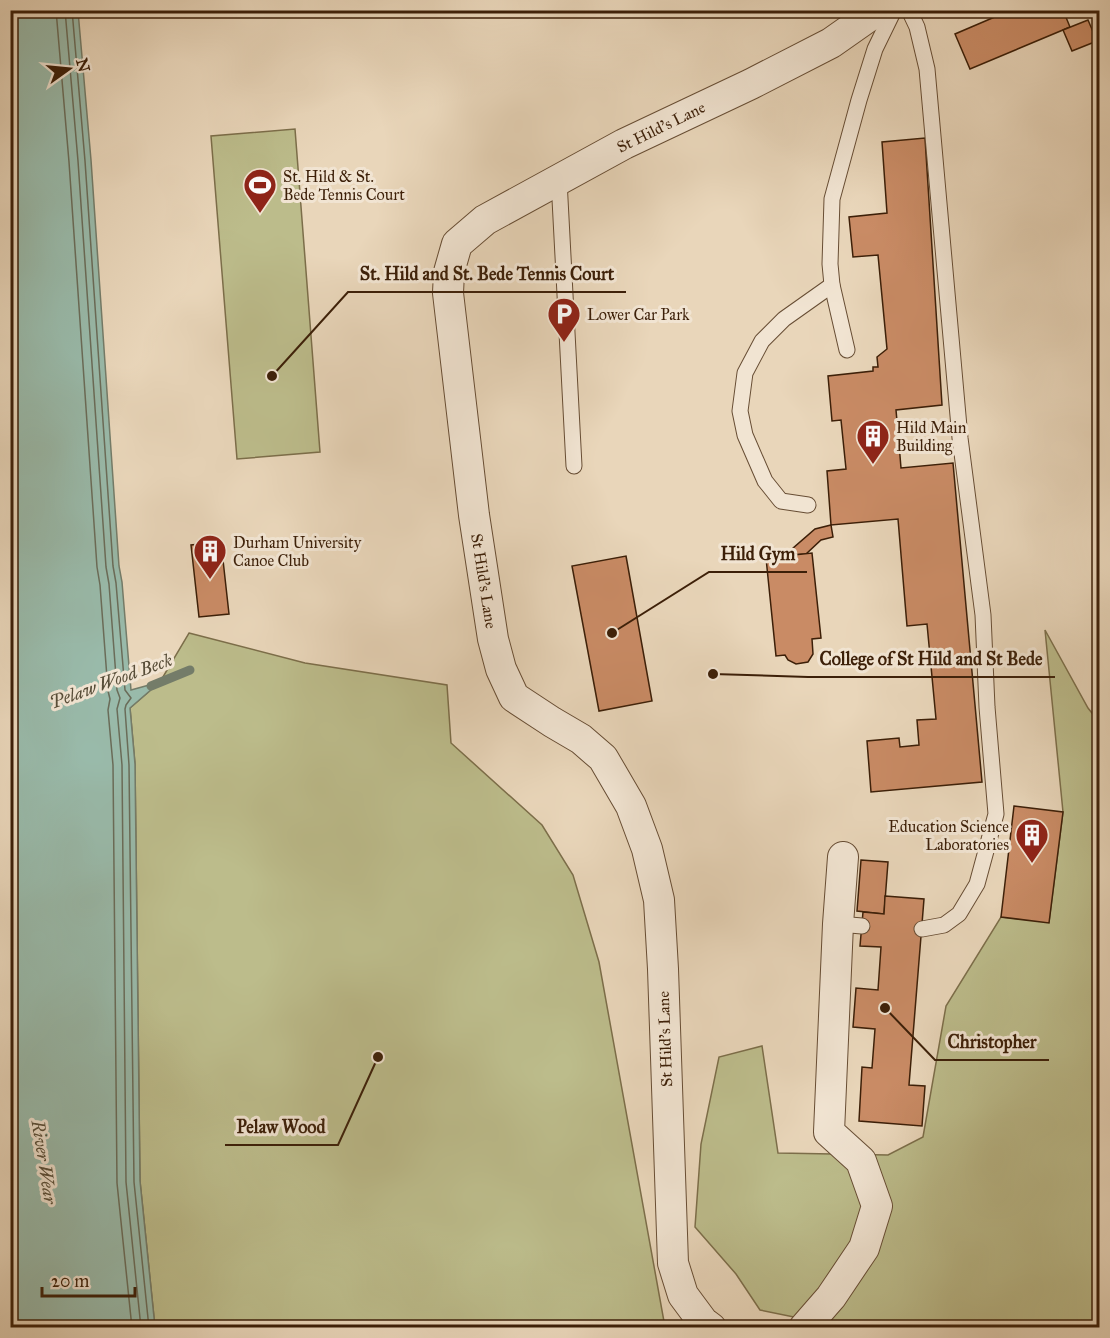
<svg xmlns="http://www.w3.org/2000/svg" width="1110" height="1338" font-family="'IM FELL Great Primer',serif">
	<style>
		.green { fill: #bcbc8b; stroke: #7c6e4a; stroke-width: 1.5 }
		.water { fill: #99baaa; stroke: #747c69; stroke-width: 1.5 }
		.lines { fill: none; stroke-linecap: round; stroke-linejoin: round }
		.shore { stroke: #6a6c59; stroke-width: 1.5 }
		.stream { stroke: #747c69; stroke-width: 9 }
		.building { fill: #c98b65; stroke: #3c1f08; stroke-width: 1.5 }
		.service-casing { stroke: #674d34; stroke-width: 17 }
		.minor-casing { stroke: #674d34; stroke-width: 32 }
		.service { stroke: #f1e4d2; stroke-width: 15 }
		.minor { stroke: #f1e4d2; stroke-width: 30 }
		.labels { text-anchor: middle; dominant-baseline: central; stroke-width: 6; stroke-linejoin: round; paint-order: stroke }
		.street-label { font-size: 16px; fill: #3c1f08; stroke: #f1e4d2 }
		.poi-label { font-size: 16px; fill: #3c1f08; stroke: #f1e4d2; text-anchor: start }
		.water-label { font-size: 18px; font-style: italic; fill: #584e39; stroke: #f1e4d2 }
		.leader { fill: none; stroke: #3c1f08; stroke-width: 2 }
		.callout-dot { fill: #3c1f08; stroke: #f1e4d2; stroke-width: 2 }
		.callout-label { font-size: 18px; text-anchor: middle; font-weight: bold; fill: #3c1f08; stroke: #f1e4d2; stroke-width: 6; stroke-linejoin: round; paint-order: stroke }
	</style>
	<rect width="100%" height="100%" fill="#e9d6ba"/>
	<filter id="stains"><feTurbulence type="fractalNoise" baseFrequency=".00333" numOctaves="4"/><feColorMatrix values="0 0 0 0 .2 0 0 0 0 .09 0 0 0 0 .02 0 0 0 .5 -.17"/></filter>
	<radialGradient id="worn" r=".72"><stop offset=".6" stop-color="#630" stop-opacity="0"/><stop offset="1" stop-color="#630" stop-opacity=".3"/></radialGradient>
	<g class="green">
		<polygon points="295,129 320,452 237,459 211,136"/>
		<polygon points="1045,630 1088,708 1099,722 1099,1327 835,1327 833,1325 760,1310 736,1274 695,1227 701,1144 719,1057 762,1046 778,1153 888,1155 923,1137 946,1006 1001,917 1049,922 1063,812"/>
		<polygon points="189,633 305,663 447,685 451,743 542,825 573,875 599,962 665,1327 155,1327 140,1181 135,764 130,708 160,682"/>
	</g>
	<polygon class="water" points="10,11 78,11 91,160 119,566 122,582 131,690 160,682 130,708 135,764 140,1181 155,1327 11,1327"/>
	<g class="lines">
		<g class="shore">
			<polyline points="56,10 69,162 97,567 100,585 108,691 110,699 108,710 113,765 117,1183 132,1328"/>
			<polyline points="65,10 78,161 106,567 109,584 117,690 120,698 117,709 122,765 126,1182 141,1328"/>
			<polyline points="72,10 85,161 113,566 116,583 125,690 131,698 126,705 125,709 129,765 134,1182 149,1328"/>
		</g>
		<polyline class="stream" points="151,686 190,670"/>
	</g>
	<g class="building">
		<polygon points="1011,10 1063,10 1070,27 970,69 955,34"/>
		<polygon points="1088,20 1097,41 1072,51 1063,30"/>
		<polygon points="925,138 942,405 896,410 899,444 901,468 953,463 982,782 871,792 867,741 899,738 900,747 919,745 917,720 936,719 927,624 907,626 898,519 831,525 827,471 846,469 841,420 832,421 828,376 873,371 873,367 878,367 877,357 887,349 878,255 853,257 849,217 887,213 882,142"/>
		<polygon points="831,525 833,537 821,540 806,554 790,555 792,549 815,529"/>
		<polygon points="221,542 229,614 199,617 191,545"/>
		<polygon points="812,553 821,638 812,639 813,654 808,662 796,664 788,660 785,655 776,656 766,558"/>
		<polygon points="626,556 652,701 599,711 572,566"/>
		<polygon points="1014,806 1063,812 1049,923 1001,917"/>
		<polygon points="861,860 888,862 884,914 857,911"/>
		<polygon points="885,896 924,899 909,1085 925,1086 922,1126 859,1121 862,1067 872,1068 875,1029 853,1027 856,988 878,990 881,947 860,946 863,912 884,914"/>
	</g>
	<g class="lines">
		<defs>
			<g id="service">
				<polyline points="909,10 917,27 927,69 960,438 983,615 987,707 996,814 977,884 959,914 944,925 922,929"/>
				<polyline points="559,180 574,466"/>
				<polyline points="847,350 832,285 830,264 832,199 859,100 875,49 894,10"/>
				<polyline points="808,505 781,501 765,481 745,435 740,411 745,373 762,341 784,319 832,285"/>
				<polyline points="838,924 862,926"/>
			</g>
			<g id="minor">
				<polyline points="711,1328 703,1322 683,1295 673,1263 663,969 659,900 647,849 631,806 603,758 581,739 552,722 514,697 501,669 493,639 474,515 448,293 449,272 457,244 485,220 624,144 751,84 831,43 878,10"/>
				<polyline points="804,1328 831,1297 864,1248 877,1206 861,1161 829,1132 838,924 843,857"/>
			</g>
		</defs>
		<use href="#service" class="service-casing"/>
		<use href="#minor" class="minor-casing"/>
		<use href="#service" class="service"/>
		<use href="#minor" class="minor"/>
	</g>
	<defs>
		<symbol id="stadium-pin" viewBox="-11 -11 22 30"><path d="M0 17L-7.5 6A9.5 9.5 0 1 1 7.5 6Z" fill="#8f2418" stroke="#f1e4d2"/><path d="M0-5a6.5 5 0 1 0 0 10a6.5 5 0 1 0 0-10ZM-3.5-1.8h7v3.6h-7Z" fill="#fff"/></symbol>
		<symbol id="parking-pin" viewBox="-11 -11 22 30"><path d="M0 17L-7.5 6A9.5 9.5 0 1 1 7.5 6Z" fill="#8f2418" stroke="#f1e4d2"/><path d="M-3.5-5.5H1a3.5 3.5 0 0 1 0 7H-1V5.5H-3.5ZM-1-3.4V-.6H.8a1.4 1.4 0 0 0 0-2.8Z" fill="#fff"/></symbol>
		<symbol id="building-pin" viewBox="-11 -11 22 30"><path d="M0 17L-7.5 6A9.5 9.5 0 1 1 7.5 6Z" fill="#8f2418" stroke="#f1e4d2"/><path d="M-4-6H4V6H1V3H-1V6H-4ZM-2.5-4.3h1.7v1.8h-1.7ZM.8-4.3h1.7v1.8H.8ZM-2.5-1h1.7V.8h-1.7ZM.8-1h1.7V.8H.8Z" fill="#fff"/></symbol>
	</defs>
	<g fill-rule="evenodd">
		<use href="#stadium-pin" x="241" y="166" width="38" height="52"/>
		<use href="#parking-pin" x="545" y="295" width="38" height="52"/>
		<use href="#building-pin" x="854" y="417" width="38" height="52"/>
		<use href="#building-pin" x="191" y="532" width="38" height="52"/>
		<use href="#building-pin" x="1013" y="816" width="38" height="52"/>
	</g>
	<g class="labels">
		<g class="street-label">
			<text transform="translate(661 127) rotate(-26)">St Hild's Lane</text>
			<text transform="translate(484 581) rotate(81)">St Hild's Lane</text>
			<text transform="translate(665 1039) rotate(-92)">St Hild's Lane</text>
		</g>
		<g class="poi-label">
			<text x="283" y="176">St. Hild &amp; St.<tspan x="283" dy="18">Bede Tennis Court</tspan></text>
			<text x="587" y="314">Lower Car Park</text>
			<text x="896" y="427">Hild Main<tspan x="896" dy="18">Building</tspan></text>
			<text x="233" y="542">Durham University<tspan x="233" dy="18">Canoe Club</tspan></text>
			<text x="1009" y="826" text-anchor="end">Education Science<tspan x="1009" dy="18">Laboratories</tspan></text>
		</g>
		<g class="water-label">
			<text transform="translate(111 681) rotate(-20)">Pelaw Wood Beck</text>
			<text transform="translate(44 1162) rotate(81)">River Wear</text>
		</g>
	</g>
	<path class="leader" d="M272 376L348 292H626M612 633L709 572H807M713 674L808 677H1055M885 1008L935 1060H1049M378 1057L338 1145H225"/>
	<g class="callout-dot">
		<circle cx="272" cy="376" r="6"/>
		<circle cx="612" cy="633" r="6"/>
		<circle cx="713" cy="674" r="6"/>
		<circle cx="885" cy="1008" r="6"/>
		<circle cx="378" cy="1057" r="6"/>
	</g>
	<g class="callout-label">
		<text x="487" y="280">St. Hild and St. Bede Tennis Court</text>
		<text x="758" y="560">Hild Gym</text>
		<text x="931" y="665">College of St Hild and St Bede</text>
		<text x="992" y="1048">Christopher</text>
		<text x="281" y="1133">Pelaw Wood</text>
	</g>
	<rect width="1110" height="1338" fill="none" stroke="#e9d6ba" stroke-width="36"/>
	<rect x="12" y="12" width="1086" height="1314" fill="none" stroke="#3c1f08" stroke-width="3"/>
	<rect x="18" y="18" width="1074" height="1302" fill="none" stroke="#3c1f08" stroke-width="1.5"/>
	<g transform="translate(69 69) rotate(75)" stroke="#f1e4d2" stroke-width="4.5" paint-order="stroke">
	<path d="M0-4.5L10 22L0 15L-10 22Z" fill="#3c1f08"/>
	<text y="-9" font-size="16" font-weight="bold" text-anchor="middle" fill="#3c1f08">N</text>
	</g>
	<path d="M42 1287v9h93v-9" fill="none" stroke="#3c1f08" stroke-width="3"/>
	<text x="51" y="1287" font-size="18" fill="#3c1f08" stroke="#f1e4d2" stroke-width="4.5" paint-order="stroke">20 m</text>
	<rect width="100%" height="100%" filter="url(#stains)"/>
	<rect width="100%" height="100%" fill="url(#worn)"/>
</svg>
